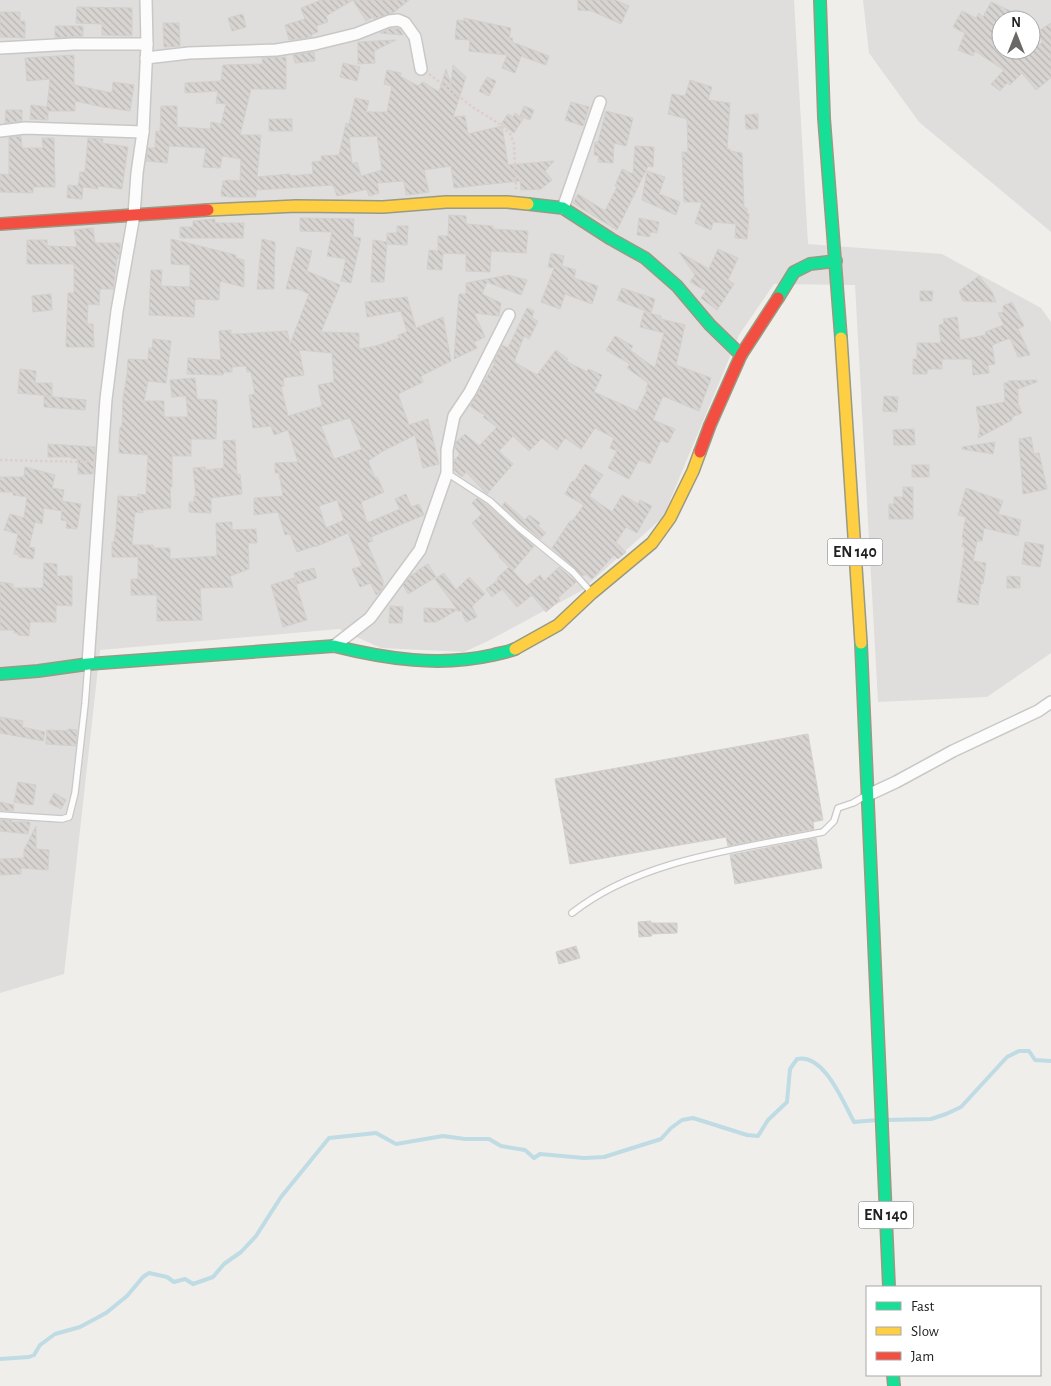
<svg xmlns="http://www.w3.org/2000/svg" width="1051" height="1386" font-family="'Alegreya Sans',sans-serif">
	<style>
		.residential { fill: #dfdedc; fill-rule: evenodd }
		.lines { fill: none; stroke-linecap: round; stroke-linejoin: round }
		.stream { stroke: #bfdbe3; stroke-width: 4 }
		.building { fill: url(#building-back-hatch); stroke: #d3d0cc; fill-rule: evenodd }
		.lane-casing { stroke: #c9c8c7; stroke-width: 8 }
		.street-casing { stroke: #c9c8c7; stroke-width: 14 }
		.fast-casing { stroke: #999a82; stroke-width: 14 }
		.slow-casing { stroke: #999a82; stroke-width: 14 }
		.jam-casing { stroke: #999a82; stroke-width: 14 }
		.path { stroke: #dccecd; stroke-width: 2.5; stroke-dasharray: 2.5 2.5; stroke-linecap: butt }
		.lane { stroke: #fdfcfc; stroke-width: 5.5 }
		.street { stroke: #fdfcfc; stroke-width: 11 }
		.fast { stroke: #16e098; stroke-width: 11 }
		.slow { stroke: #ffcf43; stroke-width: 11 }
		.jam { stroke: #f24e42; stroke-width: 11 }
		.labels { text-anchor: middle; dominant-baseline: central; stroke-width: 4; stroke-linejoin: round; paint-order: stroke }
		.shield { fill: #fff; stroke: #646464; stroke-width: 1 }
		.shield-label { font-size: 16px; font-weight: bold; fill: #222 }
	</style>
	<defs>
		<pattern id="building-back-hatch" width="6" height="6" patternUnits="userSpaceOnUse" patternTransform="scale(1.25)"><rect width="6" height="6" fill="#d7d4d2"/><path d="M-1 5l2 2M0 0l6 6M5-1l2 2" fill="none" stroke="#b8b6b4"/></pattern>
	</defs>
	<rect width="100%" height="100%" fill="#f0eeeb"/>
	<g class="residential">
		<polygon points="0,0 794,0 808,244 942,254 1041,308 1051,322 1051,653 987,697 878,702 855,285 774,284 739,335 663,517 581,591 488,641 464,652 381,648 339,629 100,650 64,974 0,993"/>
		<path d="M 863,0 L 1051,0 L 1051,232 L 919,122 L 869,53 ZM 1001,20 L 1031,20 L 1031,50 L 1001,50 Z"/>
	</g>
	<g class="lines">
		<g class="stream">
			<polyline points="886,1120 931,1119 946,1114 961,1107 1007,1057 1019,1051 1029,1051 1035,1060 1051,1061"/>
			<path d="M 0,1359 L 29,1357 L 34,1355 L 40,1345 L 55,1334 L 80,1327 L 106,1313 L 127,1296 L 143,1277 L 149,1273 L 167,1277 L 174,1282 L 185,1279 L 193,1284 L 213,1277 L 224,1264 L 241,1252 L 256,1236 L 281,1197 L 329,1138 L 376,1133 L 396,1144 L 443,1136 L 465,1139 L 489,1139 L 501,1146 L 525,1150 L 534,1158 L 540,1154 L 584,1158 L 604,1157 L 661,1139 L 671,1128 L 682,1120 L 693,1118 L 747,1135 L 758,1136 L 768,1120 L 787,1102 L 790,1069 L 797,1059 C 824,1053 843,1102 854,1122 L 877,1120"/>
		</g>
	</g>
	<g class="building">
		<polygon points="321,0 353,0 326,16 328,22 316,26 318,32 312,34 312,37 289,40 285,25 305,19 301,8"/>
		<polygon points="353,0 409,0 393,13 374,19 373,17 366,21"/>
		<polygon points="578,0 615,0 629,6 621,24 592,11 578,10"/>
		<polygon points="991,2 1030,20 1001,20 1001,50 1012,58 1014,57 1017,60 1043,42 1037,32 1051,23 1051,78 1036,90 1022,73 1010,85 1007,83 1000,91 991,84 1004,70 975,51 973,56 958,50 965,33 953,27 962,11 976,18 979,13 983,17"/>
		<polygon points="77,7 132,8 132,36 102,35 102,24 76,23"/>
		<polygon points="0,12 20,12 20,21 25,21 25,38 0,37"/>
		<polygon points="243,14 246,27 232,31 228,18"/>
		<polygon points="464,18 511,28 509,38 513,38 512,42 549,56 546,65 521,56 515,73 502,68 507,55 469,51 470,40 455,39 457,20 464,21"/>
		<polygon points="163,23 179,23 180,46 164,47"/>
		<polygon points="55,26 83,26 83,36 55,38"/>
		<polygon points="391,28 400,29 403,35 380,33"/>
		<polygon points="396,40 374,51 375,63 358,64 358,42"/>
		<polygon points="314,52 315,61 295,63 293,55"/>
		<polygon points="74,55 74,85 112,93 113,82 134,85 130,111 103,107 75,101 75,111 48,111 48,120 30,119 31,105 47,107 50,79 27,81 25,58"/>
		<path d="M 286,57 L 286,89 L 251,89 L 240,135 L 261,135 L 257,177 L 290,174 L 290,176 L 313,174 L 312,162 L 322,161 L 321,156 L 339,155 L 346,123 L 348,124 L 348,128 L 355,98 L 369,101 L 366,112 L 387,112 L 392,86 L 384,84 L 387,70 L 401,73 L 400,76 L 418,86 L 423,82 L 439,92 L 446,69 L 451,85 L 453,65 L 466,77 L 453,117 L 465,116 L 468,134 L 502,126 L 508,165 L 554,161 L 545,171 L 552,180 L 541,189 L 521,190 L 520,181 L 454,188 L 451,166 L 424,170 L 429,192 L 416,194 L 406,195 L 404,181 L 377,183 L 379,193 L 369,196 L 367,189 L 337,196 L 333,185 L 256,190 L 256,197 L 232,197 L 221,196 L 223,181 L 228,180 L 240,181 L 241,159 L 222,156 L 220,168 L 203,167 L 206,148 L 169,146 L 167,163 L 146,161 L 148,148 L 155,148 L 156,131 L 160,132 L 161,106 L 177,106 L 177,127 L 210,129 L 211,122 L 221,124 L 226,104 L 216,103 L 218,91 L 185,93 L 185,83 L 221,81 L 223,65 L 263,64 L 262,58 ZM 377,136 L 382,170 L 361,176 L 357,162 L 352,164 L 349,137 Z"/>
		<polygon points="343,63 360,67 357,81 340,77"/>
		<polygon points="487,77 496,81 489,96 479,91"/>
		<polygon points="690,80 712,87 708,100 730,103 727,149 730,149 730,151 742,153 744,208 747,208 747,214 749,214 747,239 735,238 736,224 713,222 711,230 695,223 702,202 684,202 682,152 688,152 687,119 668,114 672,94 685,96"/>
		<polygon points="571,102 589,107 583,126 565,120"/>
		<polygon points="524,106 534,110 530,120 520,116"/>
		<polygon points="6,110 22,110 22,121 5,123"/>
		<polygon points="606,111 633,118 626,146 614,143 613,163 598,162 599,156 594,155 595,142 598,142"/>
		<polygon points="515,113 523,119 514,133 501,124 508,114 513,117"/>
		<polygon points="758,114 758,129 746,129 745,115"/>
		<rect x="269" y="119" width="23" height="12"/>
		<polygon points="21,136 22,148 43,148 42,138 54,138 55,187 33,187 33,193 0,192 0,174 9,175 9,137"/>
		<polygon points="88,138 103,139 102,143 128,147 122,189 98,186 98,189 83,187 82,199 67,198 68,185 78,186 80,172 85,172"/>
		<polygon points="635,146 654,147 653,167 648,166 617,230 573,203 578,194 605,211 617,187 615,186 622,169 633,174"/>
		<polygon points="647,171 665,177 659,194 680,202 676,215 642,200"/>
		<polygon points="449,215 466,216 466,224 493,226 493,229 528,231 526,253 491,251 490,272 466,271 466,254 443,253 442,270 427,269 429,250 438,251 438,236 448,236"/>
		<polygon points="300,218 354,219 353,237 361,238 351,283 341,281 346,259 327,256 332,232 300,231"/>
		<polygon points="639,218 659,222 657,233 650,232 650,237 637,235"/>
		<polygon points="215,219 215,223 244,223 243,238 180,238 180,227 193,227 193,221"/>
		<polygon points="397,226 408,226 407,245 387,244 387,242 384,282 371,282 373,240 387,242 387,233 397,233"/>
		<polygon points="93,228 95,243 120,243 120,252 119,258 117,258 113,289 100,289 99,305 88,304 87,324 93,324 94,347 66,347 68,293 74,293 74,264 27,264 27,240 47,240 47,246 77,247 74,230"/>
		<polygon points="171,239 236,255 236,258 244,260 244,287 220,281 219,300 195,299 194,317 149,315 151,270 162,270 161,286 190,287 190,265 171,264"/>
		<polygon points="262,239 275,242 274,289 257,289"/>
		<path d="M 297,247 L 312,251 L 307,271 L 340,285 L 321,332 L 359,333 L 359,349 L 376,346 L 399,338 L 398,335 L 407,332 L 401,311 L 367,317 L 365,302 L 407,297 L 416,328 L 443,317 L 451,361 L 421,376 L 423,382 L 398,394 L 409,425 L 428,419 L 439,464 L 423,468 L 415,435 L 383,451 L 368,461 L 375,478 L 377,477 L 384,492 L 361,502 L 367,523 L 400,509 L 395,499 L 406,494 L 411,507 L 419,504 L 424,515 L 371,537 L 373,541 L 367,543 L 383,581 L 383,587 L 379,593 L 376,595 L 371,583 L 360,587 L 352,569 L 362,566 L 348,533 L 315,547 L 315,546 L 297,552 L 290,534 L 285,535 L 278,512 L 254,515 L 254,498 L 283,496 L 279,473 L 275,473 L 275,463 L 298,462 L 288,430 L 274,435 L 271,426 L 253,428 L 249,395 L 255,394 L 251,372 L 247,372 L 246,366 L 232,367 L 232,372 L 224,372 L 223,375 L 187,374 L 188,358 L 221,360 L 219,331 L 231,330 L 231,334 L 236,334 L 287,331 L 290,344 L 309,294 L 298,289 L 286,289 ZM 299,350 L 332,353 L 334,382 L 318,385 L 322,406 L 288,416 L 281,387 L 284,386 L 283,378 L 304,375 ZM 350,418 L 362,449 L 334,459 L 321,426 ZM 337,500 L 344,520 L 326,528 L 319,506 Z"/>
		<polygon points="718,249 738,258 728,280 734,284 717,310 701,298 706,291 690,282 695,275 679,252 709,269"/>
		<polygon points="551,253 564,256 562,266 576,270 574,278 598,286 592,304 565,294 560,309 541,302 554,268 548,267"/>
		<polygon points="508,275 527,280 521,295 487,282 482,294 501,303 499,316 474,313 485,337 474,342 477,348 454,359 459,294 466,294 466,283"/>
		<polygon points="979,276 992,292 996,302 963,301 959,291"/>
		<polygon points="622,288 655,299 651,313 617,300"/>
		<polygon points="920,291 933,291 932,301 920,301"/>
		<polygon points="51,294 52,310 33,312 32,296"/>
		<polygon points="1012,302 1024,326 1018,329 1030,355 1018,357 1010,338 992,345 995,364 988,365 989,373 973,375 972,359 942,359 942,369 927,369 927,374 913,374 913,359 917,359 917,343 941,343 939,325 944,324 943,319 957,317 960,340 986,335 985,332 1004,325 998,313 1004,312 1003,306"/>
		<polygon points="527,308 534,311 532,318 538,321 529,339 524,336 514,362 537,375 556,350 568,359 566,361 587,372 588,369 602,375 594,392 637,411 647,390 646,389 648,383 627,368 630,364 606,350 615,336 633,346 630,350 655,368 664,333 640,327 644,312 661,316 661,319 685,325 676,365 711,378 699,411 663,396 653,420 675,429 668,443 661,440 650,464 639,460 629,479 608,468 617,451 610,448 614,438 595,428 581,449 565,438 557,450 542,438 529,451 513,436 499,451 513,464 487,494 466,472 462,477 454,470 454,460 460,454 455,448 456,442 465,434 479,446 497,427 483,417 486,414 484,415 470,406 496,361 493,363 502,345 508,348"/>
		<polygon points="153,339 171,341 166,383 148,381 144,401 164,401 164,417 188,417 186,396 172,397 170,380 195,378 197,399 217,400 216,439 191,439 191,456 172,456 172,487 170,487 171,508 143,510 143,513 135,512 132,545 153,545 153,548 170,548 170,559 217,556 216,523 232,522 232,530 256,529 257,543 248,543 249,569 230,576 233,587 200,588 202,620 157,621 157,595 131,595 131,579 138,579 138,557 112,557 112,542 114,542 116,529 118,496 138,497 138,494 146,495 148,455 119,453 119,440 120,427 122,427 123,398 127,375 128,359 148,360 149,348 152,348"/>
		<polygon points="20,369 36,371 35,383 52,383 52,396 18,393"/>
		<polygon points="1037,380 1037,382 1018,389 1018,404 1022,413 1012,417 1012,420 978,438 980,428 976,407 1005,402 1004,383 1008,383 1008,381"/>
		<polygon points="44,396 86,400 85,410 44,407"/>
		<polygon points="884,396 898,397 897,412 883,411"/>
		<polygon points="914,429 915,445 894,445 893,430"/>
		<polygon points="1031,437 1034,454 1039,453 1047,489 1023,494 1019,439"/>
		<polygon points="235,440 237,475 240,474 242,494 211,498 211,513 189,512 189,502 194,502 194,496 196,496 193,468 205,467 206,470 224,468 223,441"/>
		<polygon points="995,442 993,454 962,449 962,447"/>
		<polygon points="48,444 95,447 93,474 78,474 78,459 71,458 71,457 48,457"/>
		<polygon points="585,464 603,475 589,496 612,512 622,495 638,504 640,500 652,506 637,533 626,527 616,542 626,552 618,559 614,555 592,579 586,574 583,576 552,548 570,521 572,521 584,505 565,494 572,481 574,482"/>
		<rect x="912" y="465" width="17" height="12"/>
		<polygon points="25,467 55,475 52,488 64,490 62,501 81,504 77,529 66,528 67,521 61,520 62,511 44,508 42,524 35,522 29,547 35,548 33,559 19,557 19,555 14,554 18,534 4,530 10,514 24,518 27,497 13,495 13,492 0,492 0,477 24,477"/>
		<polygon points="903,487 913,487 913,519 889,519 889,504 894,504 894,497 903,497"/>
		<polygon points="966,488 1003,501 998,514 1021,520 1018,536 984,528 982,541 977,541 973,561 986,563 983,584 981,584 978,605 957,602 965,547 962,547 964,538 962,538 966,517 958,515"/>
		<polygon points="477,498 487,505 534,546 513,571 511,569 527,586 540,575 544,581 559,567 576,582 558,598 560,600 546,612 532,595 517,607 502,589 492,597 486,589 498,580 497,578 509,567 499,557 500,556 472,523 482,514 472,503"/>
		<polygon points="505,502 525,520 529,515 540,523 538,526 546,533 540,539 502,506"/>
		<polygon points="1025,542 1044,545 1040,567 1022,564"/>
		<polygon points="44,563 57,564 57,576 72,576 72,606 56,605 56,622 30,622 29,636 18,635 18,633 14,633 14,630 0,630 0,582 13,584 13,588 43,588"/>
		<polygon points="428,564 436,577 408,594 403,585 410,576 417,572 417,571"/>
		<polygon points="314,568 317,578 297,584 294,573"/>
		<polygon points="444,573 456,590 469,577 485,594 472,606 477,617 466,622 461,610 459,612 457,610 436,622 424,622 424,608 457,609 435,579"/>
		<polygon points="1007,576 1020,577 1020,588 1007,588"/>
		<polygon points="294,578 307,620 283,627 271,585"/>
		<polygon points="390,606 403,607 402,623 389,623"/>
		<polygon points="0,717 23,721 22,727 45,732 43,741 0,733"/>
		<polygon points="68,729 77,730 76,746 46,744 47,730 68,731"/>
		<polygon points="808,734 823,820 813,822 814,829 728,846 726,837 570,864 555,779"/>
		<polygon points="18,782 36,785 33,805 14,802"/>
		<polygon points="54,793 66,800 61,809 49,803"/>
		<polygon points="0,802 14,805 13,811 0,810"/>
		<polygon points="0,820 12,820 11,822 30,822 28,834 0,831"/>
		<polygon points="36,826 36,849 49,850 48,870 21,868 21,874 0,875 0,859 24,858 24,850"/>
		<polygon points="816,838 822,868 735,884 730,855"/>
		<polygon points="651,921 651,923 677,923 677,933 651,934 652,936 639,937 638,922"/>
		<polygon points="576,946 580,958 559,964 556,952"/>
	</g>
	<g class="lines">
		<defs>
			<g id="lane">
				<polyline points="447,473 490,501 518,527 573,572 591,592"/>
				<polyline points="0,815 62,819 69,817 75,793 85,704 88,665"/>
				<path d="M 572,913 C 640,859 740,849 823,832 L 834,821 L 838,808 L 853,803 L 865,796"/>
			</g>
			<g id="street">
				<polyline points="0,48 74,44 147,44"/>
				<polyline points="146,58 189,53 276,50 315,44 356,34 389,21 398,20 405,23 415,37 421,69"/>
				<polyline points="0,131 25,128 143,132"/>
				<polyline points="563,208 600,102"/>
				<polyline points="334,646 370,618 420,550 447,473 447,450 454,416 470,392 509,315"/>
				<polyline points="88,664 106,399 117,311 134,215 137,173 143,132 147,44 146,0"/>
				<polyline points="868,795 896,782 953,751 1038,711 1051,702"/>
			</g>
			<g id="fast">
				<polyline points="820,0 824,118 841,338"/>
				<polyline points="528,204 563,208 611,239 645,258 677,286 710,325 741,355"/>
				<polyline points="778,298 794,272 810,264 836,261"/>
				<polyline points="861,643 889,1287"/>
				<path d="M 0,674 L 38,671 L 88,664 L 334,646 C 386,659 440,667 493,655 C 500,653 508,652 515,649"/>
				<polyline points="893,1375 894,1386"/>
			</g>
			<g id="slow">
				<polyline points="208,210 296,206 383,207 446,202 507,202 528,204"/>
				<polyline points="841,338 861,643"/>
				<polyline points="515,649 558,625 592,593 652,543 670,518 693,471 700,452"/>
			</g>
			<g id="jam">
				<polyline points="0,224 208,210"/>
				<polyline points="700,452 710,425 741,355 778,298"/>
			</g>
		</defs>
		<use href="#lane" class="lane-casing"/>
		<use href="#street" class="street-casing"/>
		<use href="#fast" class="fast-casing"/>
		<use href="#slow" class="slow-casing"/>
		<use href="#jam" class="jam-casing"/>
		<g class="path">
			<polyline points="429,74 474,108 498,123 511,135 514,144 516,189"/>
			<polyline points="0,460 91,462"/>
		</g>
		<use href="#lane" class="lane"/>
		<use href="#street" class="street"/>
		<use href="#fast" class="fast"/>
		<use href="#slow" class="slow"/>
		<use href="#jam" class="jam"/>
	</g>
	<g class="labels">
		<g class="shield">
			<rect x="827.5" y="538.5" width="55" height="27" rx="4"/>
			<rect x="858.5" y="1201.5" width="55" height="27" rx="4"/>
		</g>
		<g class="shield-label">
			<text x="855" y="552">EN 140</text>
			<text x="886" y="1215">EN 140</text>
		</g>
	</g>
	<rect x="866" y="1286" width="175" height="90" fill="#ffffff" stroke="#a7a7a7"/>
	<rect x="876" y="1302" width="25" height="8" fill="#16e098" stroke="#a7a7a7"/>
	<text x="911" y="1311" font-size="15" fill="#222222">Fast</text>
	<rect x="876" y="1327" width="25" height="8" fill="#ffcf43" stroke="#a7a7a7"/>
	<text x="911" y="1336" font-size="15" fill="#222222">Slow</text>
	<rect x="876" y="1352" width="25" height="8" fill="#f24e42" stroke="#a7a7a7"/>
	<text x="911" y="1361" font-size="15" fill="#222222">Jam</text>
	<g transform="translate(1016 35)"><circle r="24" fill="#ffffff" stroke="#a7a7a7"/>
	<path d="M0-4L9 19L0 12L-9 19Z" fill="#6a6968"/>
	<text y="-8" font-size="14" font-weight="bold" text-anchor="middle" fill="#222222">N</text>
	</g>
</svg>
